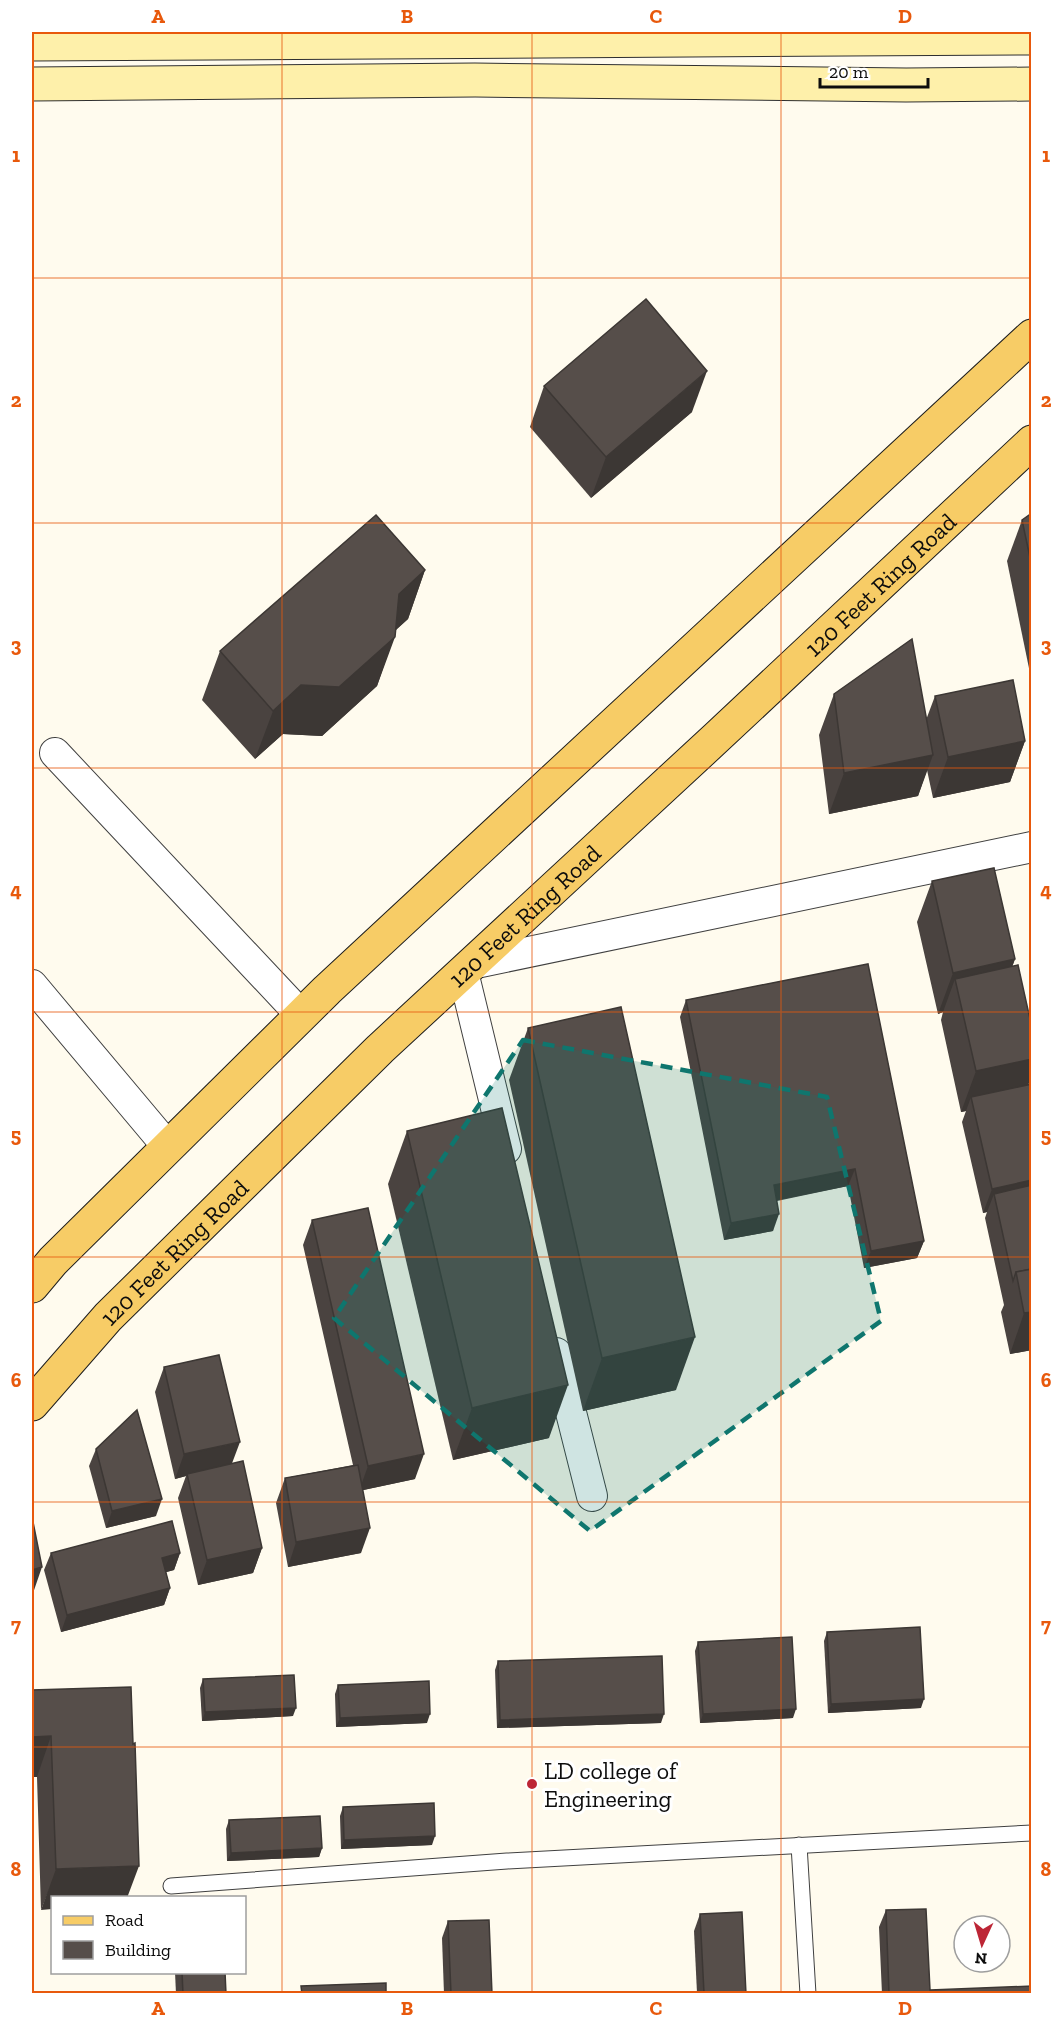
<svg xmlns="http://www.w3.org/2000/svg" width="1063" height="2025" font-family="'Zilla Slab',serif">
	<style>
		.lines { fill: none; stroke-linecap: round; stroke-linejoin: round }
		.service-casing { stroke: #404040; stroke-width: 17 }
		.minor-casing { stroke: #404040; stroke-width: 32 }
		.secondary-casing { stroke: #2f2f2f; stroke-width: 35 }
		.primary-casing { stroke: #1e1e1e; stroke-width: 35 }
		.service { stroke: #fff; stroke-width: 15 }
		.minor { stroke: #fff; stroke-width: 30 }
		.secondary { stroke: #fef0aa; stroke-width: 33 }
		.primary { stroke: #f7cc66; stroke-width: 33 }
		.wall { fill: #4a4340 }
		.shaded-wall { fill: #3c3734 }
		.building { fill: #564e4a; stroke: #3c3734; stroke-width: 1.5 }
		.marked { fill: #0f766e; fill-opacity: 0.2; stroke: #0f766e; stroke-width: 4.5; stroke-dasharray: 12 8; stroke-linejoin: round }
		.grid { fill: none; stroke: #e8590c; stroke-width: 1.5; stroke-opacity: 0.55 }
		.poi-dot { fill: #bd2636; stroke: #fff; stroke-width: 2 }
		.labels { text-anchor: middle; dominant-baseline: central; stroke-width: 6; stroke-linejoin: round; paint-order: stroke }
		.street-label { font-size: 24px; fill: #0d0d0d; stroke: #fff }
		.poi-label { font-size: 24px; fill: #0d0d0d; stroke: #fff; text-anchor: start }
		.neatline { fill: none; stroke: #e8590c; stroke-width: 2 }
		.grid-label { font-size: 20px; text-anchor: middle; font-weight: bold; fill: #e8590c }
	</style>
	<rect width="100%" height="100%" fill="#fffbee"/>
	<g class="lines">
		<defs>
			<g id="service">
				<polyline points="799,1845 808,1994"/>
				<polyline points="171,1886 507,1861 1032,1833"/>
			</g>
			<g id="minor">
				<polyline points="55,753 301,1015"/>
				<polyline points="471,964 1032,847"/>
				<polyline points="463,972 506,1149"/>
				<polyline points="32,985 168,1147"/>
				<polyline points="556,1353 592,1496"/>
			</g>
			<g id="secondary">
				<polyline points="32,44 1032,38"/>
				<polyline points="32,84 475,80 906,85 1032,84"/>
			</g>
			<g id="primary">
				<polyline points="32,1286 53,1261 327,990 1032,336"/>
				<path id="s1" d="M 32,1404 L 108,1317 L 380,1049 L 716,738 L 1032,442"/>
			</g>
		</defs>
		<use href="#service" class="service-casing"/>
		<use href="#minor" class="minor-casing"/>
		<use href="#secondary" class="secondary-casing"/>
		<use href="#primary" class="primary-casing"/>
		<use href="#service" class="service"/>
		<use href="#minor" class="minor"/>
		<use href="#secondary" class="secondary"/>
		<use href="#primary" class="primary"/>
	</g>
	<g class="wall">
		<polygon points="544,386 692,412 591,498 530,427"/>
		<polygon points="1032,513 1032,678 1031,678 1007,561 1022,520"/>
		<polygon points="425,570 408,619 396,630 377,686 322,736 283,734 255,759 202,700 220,651"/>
		<polygon points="834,694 926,720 935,696 1025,741 1010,782 933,798 927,770 918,796 829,814 819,735"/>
		<polygon points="932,881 1015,959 1012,967 1032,1028 1032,1075 1028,1085 1032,1350 1010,1354 1001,1312 1004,1305 985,1218 987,1212 983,1213 962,1122 966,1111 961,1112 941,1020 943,1012 938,1014 917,922"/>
		<polygon points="868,964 924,1241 917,1258 864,1268 848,1186 777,1201 773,1231 724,1240 680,1017 686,1000"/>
		<polygon points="528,1028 676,1390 583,1411 509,1080"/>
		<polygon points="407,1131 549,1438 453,1460 388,1184"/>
		<polygon points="312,1220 415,1479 363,1490 361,1553 288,1567 276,1503 285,1478 353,1465 303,1245"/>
		<polygon points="164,1367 232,1464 262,1548 253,1573 198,1585 178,1498 186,1476 175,1479 155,1392"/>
		<polygon points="96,1449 156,1516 106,1528 89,1466"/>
		<polygon points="51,1553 180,1553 174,1570 166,1572 170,1588 164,1605 61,1632 44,1570"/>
		<polygon points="827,1632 921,1708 828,1713 824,1641"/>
		<polygon points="698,1642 793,1718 700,1723 695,1651"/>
		<polygon points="498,1661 661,1723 497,1728 495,1670"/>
		<polygon points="203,1679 293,1716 202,1721 200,1688"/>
		<polygon points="338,1685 427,1723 336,1727 335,1694"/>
		<polygon points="131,1687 41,1910 37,1777 32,1777 32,1690"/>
		<polygon points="343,1807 432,1845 341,1849 340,1816"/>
		<polygon points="229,1820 322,1848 319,1857 227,1861 226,1829"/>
		<polygon points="886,1910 930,1990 1032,1994 882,1994 879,1927"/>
		<polygon points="700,1914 746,1994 697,1993 694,1931"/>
		<polygon points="448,1921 492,1994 444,1994 442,1938"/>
		<polygon points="175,1972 225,1972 226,1994 176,1994"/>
	</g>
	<g class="shaded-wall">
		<polygon points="707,371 692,412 591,498 606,457"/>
		<polygon points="425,570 408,619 381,643 399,594"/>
		<polygon points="395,637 377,686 322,736 283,734 255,759 273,711 301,685"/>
		<polygon points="1025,741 1010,782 933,798 948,757"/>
		<polygon points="933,755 918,796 829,814 844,773"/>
		<polygon points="1015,959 1000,1000 955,979 943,1012 938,1014 953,973"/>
		<polygon points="1032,1059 1032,1075 1023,1098 971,1097 966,1111 961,1112 976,1071"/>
		<polygon points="855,1169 848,1186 768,1202 774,1185"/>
		<polygon points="1032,1180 1032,1203 994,1194 987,1212 983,1213 992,1189"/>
		<polygon points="779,1214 773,1231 724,1240 731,1223"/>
		<polygon points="924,1241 917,1258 864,1268 871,1251"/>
		<polygon points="1032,1312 1032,1350 1010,1354 1024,1313"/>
		<polygon points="695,1337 676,1390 583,1411 602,1358"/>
		<polygon points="568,1385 549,1438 453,1460 472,1408"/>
		<polygon points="240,1442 231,1466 187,1474 186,1476 175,1479 184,1454"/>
		<polygon points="424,1454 415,1479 359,1491 368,1466"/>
		<polygon points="162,1499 156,1516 106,1528 112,1511"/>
		<polygon points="370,1528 361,1553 288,1567 296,1542"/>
		<polygon points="262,1548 253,1573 198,1585 207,1560"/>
		<polygon points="180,1553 174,1570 156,1575 162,1558"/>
		<polygon points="42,1567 32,1596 32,1570"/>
		<polygon points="170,1588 164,1605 61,1632 67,1615"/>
		<polygon points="924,1699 921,1708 828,1713 831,1704"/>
		<polygon points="296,1708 293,1716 202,1721 205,1712"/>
		<polygon points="796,1709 793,1718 700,1723 703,1714"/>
		<polygon points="430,1714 427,1723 336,1727 340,1718"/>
		<polygon points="664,1714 661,1723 497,1728 500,1720"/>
		<polygon points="51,1736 37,1777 32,1777 32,1737"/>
		<polygon points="435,1836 432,1845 341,1849 344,1840"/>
		<polygon points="322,1848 319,1857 227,1861 231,1853"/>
		<polygon points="139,1866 127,1898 52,1898 52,1909 41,1910 56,1869"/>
	</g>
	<g class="building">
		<polygon points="646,299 707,371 606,457 544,386"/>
		<polygon points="1032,513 1032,567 1022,520"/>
		<polygon points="376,515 425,570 399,594 395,637 339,687 301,685 273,711 220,651"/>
		<polygon points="912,639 933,755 844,773 834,694"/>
		<polygon points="1013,680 1025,741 948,757 935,696"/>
		<polygon points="994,868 1015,959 953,973 932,881"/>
		<polygon points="868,964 924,1241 871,1251 855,1169 774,1185 779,1214 731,1223 686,1000"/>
		<polygon points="1018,965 1032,1028 1032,1059 976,1071 955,979"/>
		<polygon points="621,1007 695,1337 602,1358 528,1028"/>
		<polygon points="1032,1084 1032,1180 992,1189 971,1097"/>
		<polygon points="502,1108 568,1385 472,1408 407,1131"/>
		<polygon points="1032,1185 1032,1269 1016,1272 1013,1281 994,1194"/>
		<polygon points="368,1208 424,1454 368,1466 312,1220"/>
		<polygon points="1032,1269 1032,1312 1024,1313 1016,1272"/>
		<polygon points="219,1355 240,1442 184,1454 164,1367"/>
		<polygon points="137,1410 162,1499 112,1511 96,1449"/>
		<polygon points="243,1461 262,1548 207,1560 187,1474"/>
		<polygon points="358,1465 370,1528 296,1542 285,1478"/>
		<polygon points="32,1517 42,1567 32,1570"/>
		<polygon points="172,1521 180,1553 162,1558 170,1588 67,1615 51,1553"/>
		<polygon points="920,1627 924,1699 831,1704 827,1632"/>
		<polygon points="792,1637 796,1709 703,1714 698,1642"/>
		<polygon points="662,1656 664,1714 500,1720 498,1661"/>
		<polygon points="294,1675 296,1708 205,1712 203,1679"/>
		<polygon points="429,1681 430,1714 340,1718 338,1685"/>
		<polygon points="131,1687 133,1744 135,1743 139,1866 56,1869 51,1736 32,1737 32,1690"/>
		<polygon points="434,1803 435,1836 344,1840 343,1807"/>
		<polygon points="320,1816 322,1848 231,1853 229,1820"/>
		<polygon points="926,1909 930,1990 1032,1986 1032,1994 889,1994 886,1910"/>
		<polygon points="742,1912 746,1994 677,1994 704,1993 700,1914"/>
		<polygon points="489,1920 492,1994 451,1994 448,1921"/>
		<polygon points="182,1972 225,1972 226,1994 183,1994"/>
		<polygon points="386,1983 386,1994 302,1994 301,1986"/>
	</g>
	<path class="marked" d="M 523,1040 L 827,1097 L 881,1321 L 590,1531 L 334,1318 Z"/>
	<path class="grid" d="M 282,32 L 282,1994M 532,32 L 532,1994M 781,32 L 781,1994M 32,278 L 1032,278M 32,523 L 1032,523M 32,768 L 1032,768M 32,1012 L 1032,1012M 32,1257 L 1032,1257M 32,1502 L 1032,1502M 32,1747 L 1032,1747"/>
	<circle class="poi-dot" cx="532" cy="1784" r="6"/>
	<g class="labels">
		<g class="street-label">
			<text stroke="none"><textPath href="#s1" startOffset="1180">120 Feet Ring Road</textPath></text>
			<text stroke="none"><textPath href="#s1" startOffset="694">120 Feet Ring Road</textPath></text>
			<text stroke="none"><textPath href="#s1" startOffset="208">120 Feet Ring Road</textPath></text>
		</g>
		<g class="poi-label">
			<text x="544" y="1770">LD college of<tspan x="544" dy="28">Engineering</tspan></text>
		</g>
	</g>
	<rect width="1063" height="2025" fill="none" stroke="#ffffff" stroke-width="66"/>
	<rect x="51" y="1896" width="195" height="78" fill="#ffffff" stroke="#9e9e9e" stroke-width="1.5"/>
	<rect x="63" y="1916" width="30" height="9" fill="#f7cc66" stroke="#9e9e9e" stroke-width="1.5"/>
	<text x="105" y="1926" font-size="18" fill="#0d0d0d">Road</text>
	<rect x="63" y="1941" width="30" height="18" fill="#564e4a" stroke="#9e9e9e" stroke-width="1.5"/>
	<text x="105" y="1956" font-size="18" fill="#0d0d0d">Building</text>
	<g transform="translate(982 1944) rotate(184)"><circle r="28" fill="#ffffff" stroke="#9e9e9e" stroke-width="1.5"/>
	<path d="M0-4.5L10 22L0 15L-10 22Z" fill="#bd2636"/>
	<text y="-9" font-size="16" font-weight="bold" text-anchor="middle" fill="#0d0d0d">N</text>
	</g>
	<path d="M820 78v9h108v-9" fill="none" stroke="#0d0d0d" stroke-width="3"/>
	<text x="829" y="78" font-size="18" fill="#0d0d0d" stroke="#ffffff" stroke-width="4.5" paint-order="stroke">20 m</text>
	<rect x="33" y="33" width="997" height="1959" class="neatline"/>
	<g class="grid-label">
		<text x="158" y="23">A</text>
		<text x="407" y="23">B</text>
		<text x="656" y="23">C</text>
		<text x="905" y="23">D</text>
		<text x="16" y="162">1</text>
		<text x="1046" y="162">1</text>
		<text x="16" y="407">2</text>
		<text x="1046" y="407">2</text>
		<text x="16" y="652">3</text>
		<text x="1046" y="652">3</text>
		<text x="16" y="897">4</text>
		<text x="1046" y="897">4</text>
		<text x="16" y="1142">5</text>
		<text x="1046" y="1142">5</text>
		<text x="16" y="1387">6</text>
		<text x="1046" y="1387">6</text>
		<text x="16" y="1632">7</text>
		<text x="1046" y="1632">7</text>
		<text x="16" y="1876">8</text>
		<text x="1046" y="1876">8</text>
		<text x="158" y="2015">A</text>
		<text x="407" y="2015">B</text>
		<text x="656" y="2015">C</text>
		<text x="905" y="2015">D</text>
	</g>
</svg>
